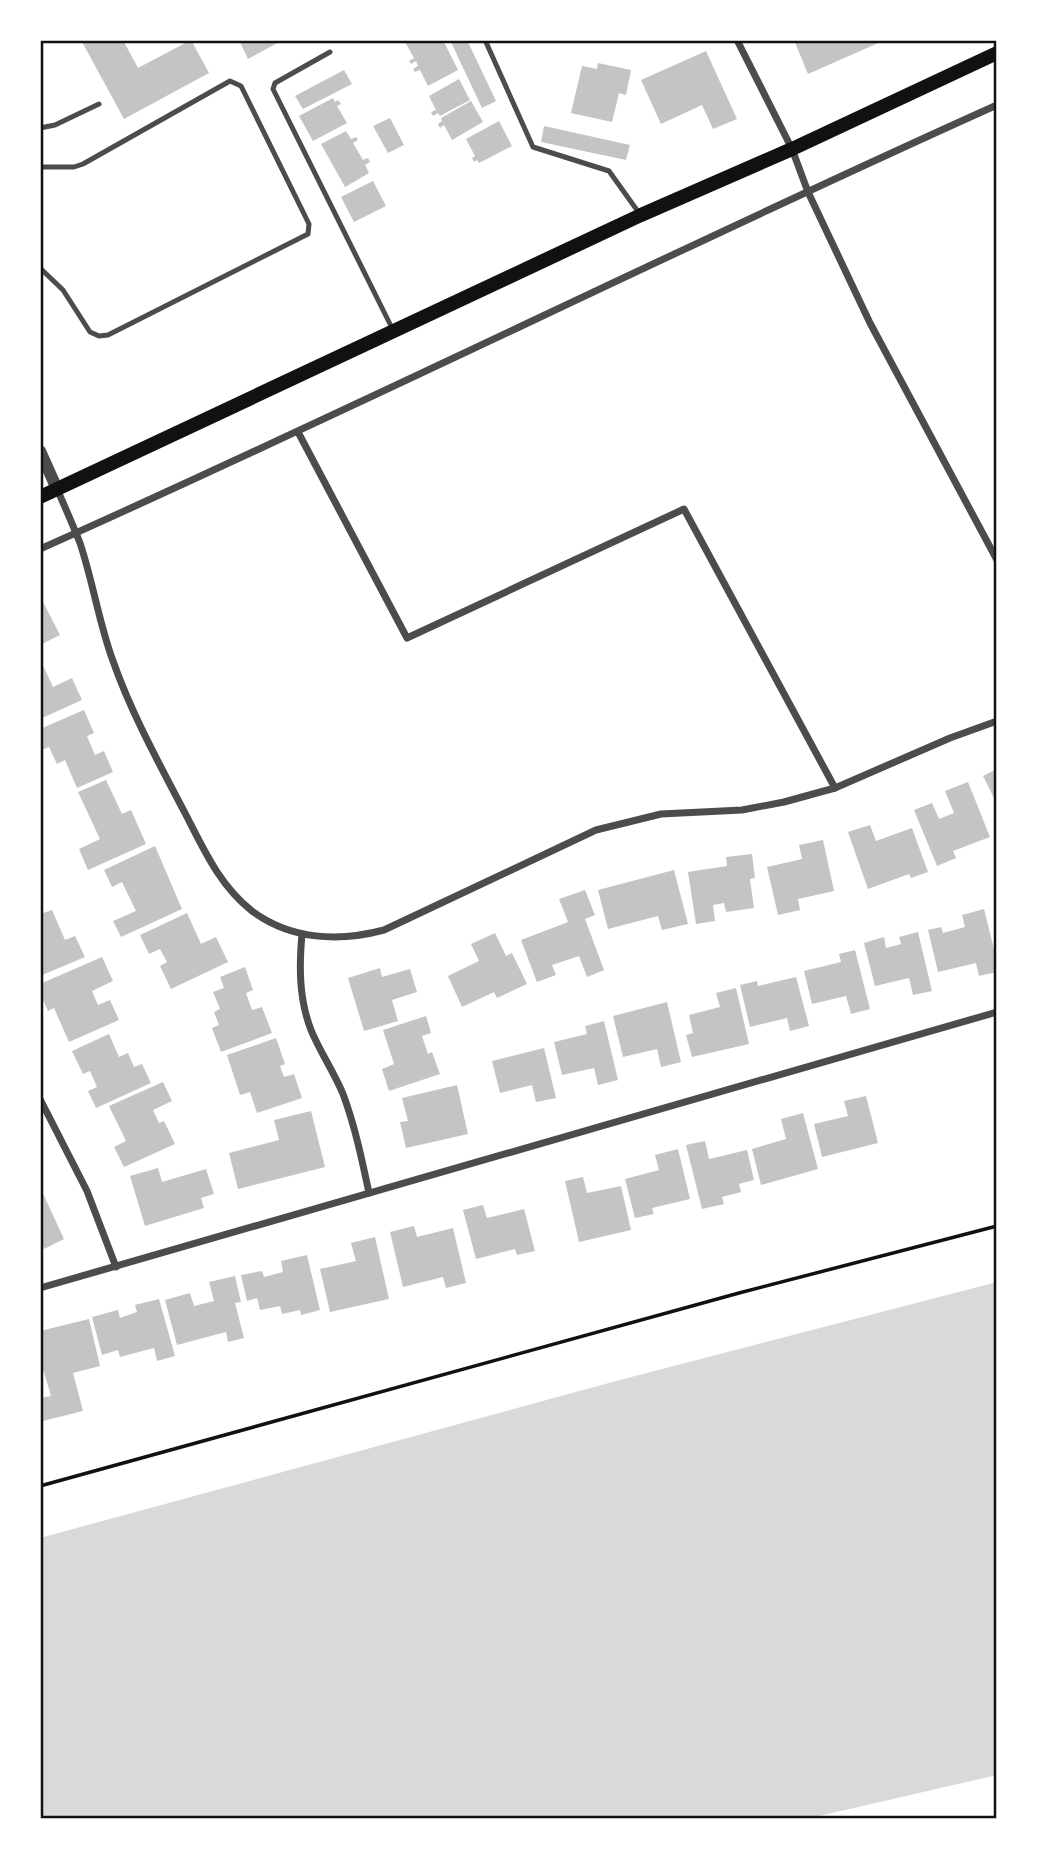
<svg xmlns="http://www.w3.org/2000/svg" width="1037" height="1859" font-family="'Golos Text',sans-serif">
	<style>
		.water { fill: #d9d9d9 }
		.building { fill: #c4c4c4 }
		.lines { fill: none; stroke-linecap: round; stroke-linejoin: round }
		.path { stroke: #111; stroke-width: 3.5 }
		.service { stroke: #4c4c4c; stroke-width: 5 }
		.minor { stroke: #4c4c4c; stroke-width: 7 }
		.tertiary { stroke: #4c4c4c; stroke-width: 12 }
		.secondary { stroke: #111; stroke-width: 14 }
		.neatline { fill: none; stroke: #111; stroke-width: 2.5 }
	</style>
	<rect width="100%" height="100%" fill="#fff"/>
	<polygon class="water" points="997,1282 997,1775 806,1819 40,1819 40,1538 616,1381"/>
	<g class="building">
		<polygon points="81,40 123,40 138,68 191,40 209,73 124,119"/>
		<polygon points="239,40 283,40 248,59"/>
		<polygon points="409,40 443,40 458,70 428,86 420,70 415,72 413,69 418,66 416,61 411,64 409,61 414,58 405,42"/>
		<polygon points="450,40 467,40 496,101 482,108"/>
		<polygon points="794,40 885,40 808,74"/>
		<polygon points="706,51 737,119 713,129 702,105 661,124 641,80"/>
		<polygon points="598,63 631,70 626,95 619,93 612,122 571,113 582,66 597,69"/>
		<polygon points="344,70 352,84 303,109 295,96"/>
		<polygon points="459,79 470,100 440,116 438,113 433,116 431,112 436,110 429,96"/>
		<polygon points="333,98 335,102 338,100 341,104 337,106 347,123 313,141 299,116"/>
		<polygon points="471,101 483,122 452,140 444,125 440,128 438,124 442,121 441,118"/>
		<polygon points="390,118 404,145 388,153 373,126"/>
		<polygon points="499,121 512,146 479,163 477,160 474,162 472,158 475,156 466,139"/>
		<polygon points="544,126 630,145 626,160 541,142"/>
		<polygon points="346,131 351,139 356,137 358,140 353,143 363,160 368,158 370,162 365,165 369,173 345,187 321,144"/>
		<polygon points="373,181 386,206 354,222 341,197"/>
		<polygon points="40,596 60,635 40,645"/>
		<polygon points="40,659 53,687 72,678 82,700 40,719"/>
		<polygon points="84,710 94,733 87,736 95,755 104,751 113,772 77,788 65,760 57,764 49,747 40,751 40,729"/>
		<polygon points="997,769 997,804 983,776"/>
		<polygon points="106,780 122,814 131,810 146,844 88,870 79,849 100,839 78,792"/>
		<polygon points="968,782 990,837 953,851 956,858 937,866 914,810 932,803 939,819 954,813 945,791"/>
		<polygon points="870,825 876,841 912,828 928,872 911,878 909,874 868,889 848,832"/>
		<polygon points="823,840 834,891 798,899 800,910 778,915 767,867 802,859 799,845"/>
		<polygon points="155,846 182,909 121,937 113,921 136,911 122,882 112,887 104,870"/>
		<polygon points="752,854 755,878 750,879 754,908 726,912 724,903 713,905 715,921 696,924 688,872 727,866 726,857"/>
		<polygon points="674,870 688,924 662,930 658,916 608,929 598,890"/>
		<polygon points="585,890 595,915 585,919 604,970 587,977 579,956 552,965 556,975 537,982 521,940 568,922 559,899"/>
		<polygon points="984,909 997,961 997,972 979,976 976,963 938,972 928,930 941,927 943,933 965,927 962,915"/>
		<polygon points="52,910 65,940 75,936 85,957 40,976 42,950 40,914"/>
		<polygon points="187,913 201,944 216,937 228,962 171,989 160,966 167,962 160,949 149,954 140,935"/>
		<polygon points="918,932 932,991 913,995 909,978 875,986 864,943 884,937 886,948 901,944 899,937"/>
		<polygon points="495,933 506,956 512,953 527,984 497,998 494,992 462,1007 448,976 479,961 471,944"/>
		<polygon points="855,950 870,1009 851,1014 846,996 812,1004 804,971 841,962 839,954"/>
		<polygon points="102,957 113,981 92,991 98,1005 110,1000 119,1020 69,1042 54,1008 48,1011 40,993 40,984"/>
		<polygon points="245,967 253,990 246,993 252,1010 262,1007 272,1033 221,1052 212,1028 219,1025 214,1012 220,1009 213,992 224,988 220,977"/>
		<polygon points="380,968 382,977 410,969 417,992 392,1000 398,1021 364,1031 348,978"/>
		<polygon points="796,977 809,1026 790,1031 787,1018 750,1027 740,985 757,981 758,986"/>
		<polygon points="736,988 749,1044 692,1057 686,1035 693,1033 689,1015 720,1007 716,993"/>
		<polygon points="667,1002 681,1062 661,1067 657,1049 623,1057 613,1016"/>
		<polygon points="426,1016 431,1033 422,1036 428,1054 432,1052 440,1074 389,1091 382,1069 394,1064 383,1030"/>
		<polygon points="604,1021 618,1080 598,1085 594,1068 562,1075 554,1042 587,1034 585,1026"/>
		<polygon points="109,1034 119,1057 128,1053 134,1067 142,1064 151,1083 96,1108 88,1091 97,1087 90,1071 83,1074 72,1051"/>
		<polygon points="276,1038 285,1064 280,1066 284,1077 294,1074 302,1098 257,1113 250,1092 240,1095 227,1055"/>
		<polygon points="544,1048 556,1098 536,1102 532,1085 500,1093 492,1061"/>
		<polygon points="163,1082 172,1101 153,1110 159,1123 164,1121 175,1144 124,1167 114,1147 126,1141 109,1106"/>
		<polygon points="457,1085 468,1134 406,1148 400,1122 408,1121 402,1098"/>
		<polygon points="866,1096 878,1143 822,1157 814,1124 848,1116 844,1101"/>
		<polygon points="311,1111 325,1167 238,1189 229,1153 279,1140 274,1120"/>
		<polygon points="803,1113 818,1169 761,1185 752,1149 786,1139 781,1119"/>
		<polygon points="705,1141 709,1159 747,1150 754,1180 739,1184 741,1192 722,1197 724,1204 702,1209 686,1145"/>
		<polygon points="678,1149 690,1199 652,1208 654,1214 635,1218 625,1179 659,1170 655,1155"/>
		<polygon points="158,1168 162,1182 206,1169 214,1194 201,1198 204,1208 145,1226 130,1176"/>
		<polygon points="583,1177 587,1193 621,1186 631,1230 579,1242 565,1181"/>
		<polygon points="40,1187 64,1239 44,1249 43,1246 40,1247"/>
		<polygon points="483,1205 487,1218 524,1209 535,1251 517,1255 515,1249 476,1259 463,1210"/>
		<polygon points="414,1226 417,1237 453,1228 466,1283 446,1288 443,1277 403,1287 390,1232"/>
		<polygon points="375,1237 389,1299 330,1312 320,1269 356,1261 351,1243"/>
		<polygon points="307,1255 320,1310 301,1315 300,1310 282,1314 280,1306 260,1310 257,1298 247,1301 241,1275 262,1271 264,1277 283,1272 281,1261"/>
		<polygon points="235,1276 241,1302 235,1303 244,1338 228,1342 226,1332 177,1345 165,1300 190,1293 194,1306 214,1301 209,1282"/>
		<polygon points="159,1299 175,1356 157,1361 154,1348 120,1357 118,1350 102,1355 92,1317 118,1310 120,1318 137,1312 135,1305"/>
		<polygon points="89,1319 100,1366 73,1373 83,1411 43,1421 40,1398 51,1396 40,1359 40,1331"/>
	</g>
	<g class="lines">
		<polyline class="path" points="40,1486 739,1293 997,1226"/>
		<g class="service">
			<polyline points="485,40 533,147 609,171 639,213"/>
			<polyline points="330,52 275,83 273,89 392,328"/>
			<polyline points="40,128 55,125 99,104"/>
			<polyline points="40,167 74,167 83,164 230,81 241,86 309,224 308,234 108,335 99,336 90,332 63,290 40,268"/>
		</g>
		<g class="minor">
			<polyline points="737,40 792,149 808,192 870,323 997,560"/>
			<polyline points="298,432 407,638 684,509 835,788"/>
			<path d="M 57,489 C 65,507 73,525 80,543 C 93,582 99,623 113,661 C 132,715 160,765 186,815 C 204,850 220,886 252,911 C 291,940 339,942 384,930 L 596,830 L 661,814 L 742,810 L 784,802 L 835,788 L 950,738 L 997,721"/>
			<path d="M 40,549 C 361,406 676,249 997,105"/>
			<path d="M 302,934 C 299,967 299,999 311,1030 C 320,1052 334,1072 343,1094 C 355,1126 362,1160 369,1193"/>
			<polyline points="40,1099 87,1191 116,1267"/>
			<polyline points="40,1288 997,1012"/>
		</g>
		<polyline class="tertiary" points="40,451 57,489"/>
		<polyline class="secondary" points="40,497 641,215 792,149 997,53"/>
	</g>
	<rect width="1037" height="1859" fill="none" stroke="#ffffff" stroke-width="84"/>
	<rect x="42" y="42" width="953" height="1775" class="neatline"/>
</svg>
